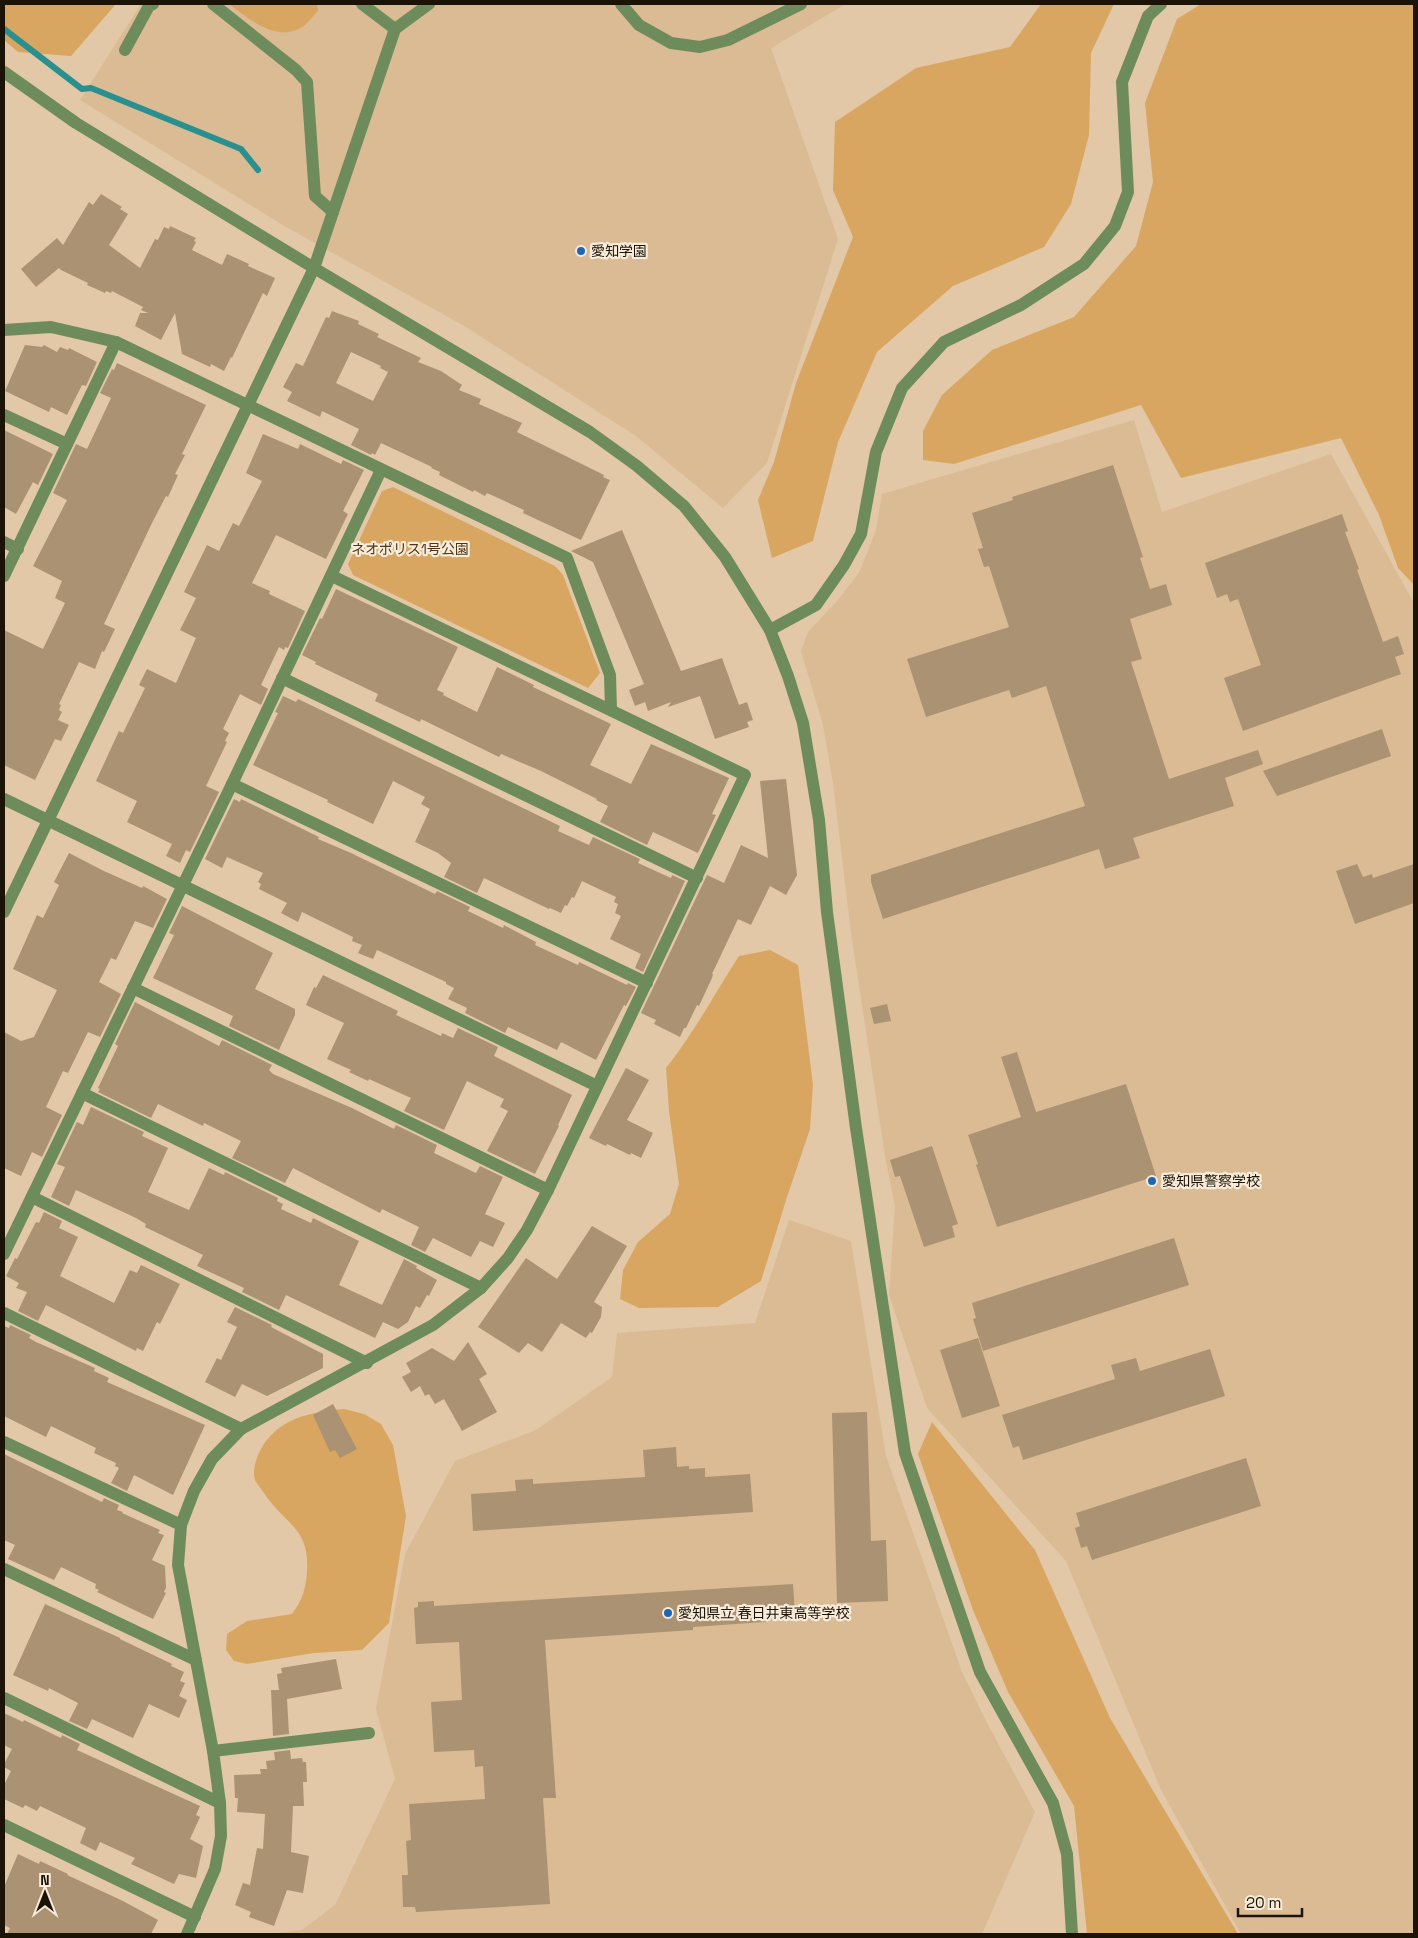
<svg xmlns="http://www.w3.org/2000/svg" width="1418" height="1938" font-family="'Space Grotesk','Noto Sans JP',sans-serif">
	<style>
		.built { fill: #dabb94 }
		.green { fill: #d9a661 }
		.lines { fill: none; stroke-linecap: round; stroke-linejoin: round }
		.stream { stroke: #29908f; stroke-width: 6 }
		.building { fill: #ab9272; fill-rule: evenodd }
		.minor { stroke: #6e8c5b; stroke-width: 12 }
		.poi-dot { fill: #1c67b7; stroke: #f8ebda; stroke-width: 2 }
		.labels { text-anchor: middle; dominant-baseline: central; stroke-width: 4.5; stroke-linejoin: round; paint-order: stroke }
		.poi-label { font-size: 14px; fill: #1c1307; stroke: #f8ebda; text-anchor: start }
		.park-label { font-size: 14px; fill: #4e3716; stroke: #f8ebda }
	</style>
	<rect width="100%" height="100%" fill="#e2c8a7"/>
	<g class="built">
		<polygon points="141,4 846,4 771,48 838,239 767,463 723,508 636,436 466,327 286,227 80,100"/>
		<polygon points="1134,420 1162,512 1331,454 1414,603 1414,1934 1241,1934 1161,1790 1066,1561 927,1408 889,1295 895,1206 885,1156 851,933 833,783 823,725 801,651 808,632 838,600 860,571 876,530 882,494"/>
		<polygon points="789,1220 851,1241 886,1456 962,1672 986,1721 1035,1812 982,1934 270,1934 302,1930 335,1905 395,1779 376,1709 405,1554 455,1461 536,1430 612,1377 617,1333 755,1323"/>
	</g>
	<g class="green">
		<polygon points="4,4 116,4 71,56 18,52 4,40"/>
		<path d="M 229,4 L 317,4 L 318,11 C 314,15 309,21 305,25 C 279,45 249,19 229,4 Z"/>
		<polygon points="1041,4 1114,4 1091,53 1089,135 1071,204 1044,247 953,286 877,352 838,442 813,541 772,558 758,500 774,462 796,383 853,237 833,190 835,122 916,68 1010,47"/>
		<polygon points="1201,4 1414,4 1414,585 1398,568 1379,515 1341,438 1181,478 1141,405 954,464 923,460 923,431 942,395 992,350 1074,317 1136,246 1153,182 1145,103 1177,19"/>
		<polygon points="393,487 555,566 563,575 600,673 588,688 353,575 348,564 382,491"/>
		<path d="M 770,950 L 798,965 L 813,1085 L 810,1129 L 787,1197 L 761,1281 L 718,1307 L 639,1308 L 620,1299 L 623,1270 L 638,1242 L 670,1214 L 679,1184 L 669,1111 L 666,1068 C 694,1033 715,993 739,956 Z"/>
		<path d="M 344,1409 L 364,1414 L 381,1424 L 393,1445 L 406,1516 L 389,1623 L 362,1650 L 314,1653 L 247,1664 L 234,1661 L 226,1650 L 227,1634 L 247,1621 L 292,1614 C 302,1601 306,1588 307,1572 C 310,1527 285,1525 264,1493 C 261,1489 257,1484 255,1480 C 252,1471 256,1459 260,1451 C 277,1418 310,1412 344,1409 Z"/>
		<polygon points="932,1422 1035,1550 1110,1718 1238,1934 1087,1934 1074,1806 1008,1692 973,1610 918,1454"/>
	</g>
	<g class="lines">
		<polyline class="stream" points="4,29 82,89 91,88 241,149 258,170"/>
	</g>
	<g class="building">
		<polygon points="101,194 122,207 120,209 128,214 109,245 140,268 155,239 158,240 164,227 169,229 170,226 196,238 194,241 196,242 192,250 222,265 227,254 249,264 248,266 275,278 267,296 263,293 232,358 231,357 224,371 211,364 210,367 182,354 175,313 161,340 135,326 140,313 148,313 141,310 143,307 112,291 111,293 106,291 105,293 87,285 88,283 61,270 59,268 36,287 21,269 57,238 63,245 89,202 93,205"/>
		<path d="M 332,311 L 359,321 L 358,324 L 379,334 L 377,337 L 421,358 L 418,362 L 441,371 L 462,385 L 459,390 L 481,399 L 479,404 L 522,423 L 517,432 L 604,475 L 603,477 L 610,480 L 581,540 L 523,513 L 524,510 L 487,493 L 485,496 L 474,490 L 473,492 L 439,475 L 440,472 L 431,468 L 432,467 L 381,443 L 375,455 L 372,453 L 371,455 L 351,445 L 359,429 L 322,411 L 320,417 L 287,401 L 292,392 L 283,387 L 296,363 L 303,366 L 326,317 L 329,318 ZM 351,352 L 381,366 L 380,368 L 388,372 L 373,401 L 336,383 Z"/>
		<polygon points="25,345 42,347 44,345 57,352 60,347 68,350 69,348 97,362 86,386 82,385 67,415 51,407 49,412 5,391"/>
		<polygon points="117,363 206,405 182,454 185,455 175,474 178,475 168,497 166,496 152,523 104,624 115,629 104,652 102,651 95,669 79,662 59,704 61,705 59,710 62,712 58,720 69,725 61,741 55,739 35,780 4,765 4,630 43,649 65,603 55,598 62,581 33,566 67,500 53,493 76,444 87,449 111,398 100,393 112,369 114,370"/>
		<polygon points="4,430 53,454 38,485 33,482 16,514 4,507"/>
		<polygon points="263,434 298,449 300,444 341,464 343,460 364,470 343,511 348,514 326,559 276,535 252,583 270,591 269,594 305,611 288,648 285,647 284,650 279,647 261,685 268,689 261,705 240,694 223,729 229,733 225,741 227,742 206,786 219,792 190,852 186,850 180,863 166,856 172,844 127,822 137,801 96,781 119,731 123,733 145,688 139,685 147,669 176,683 196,638 180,630 196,598 184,592 207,545 219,551 233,523 239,526 262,481 246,473"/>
		<polygon points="1113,465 1143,557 1140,558 1150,589 1166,584 1172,605 1130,619 1142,659 1131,662 1169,779 1258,750 1263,764 1225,778 1234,806 1133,838 1140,858 1105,869 1099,849 883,919 871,882 871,875 1085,806 1046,686 1012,698 1009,690 926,717 907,659 1009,627 989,566 984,567 978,549 983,548 972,513 1013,500 1012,497"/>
		<polygon points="1342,514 1348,531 1345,532 1359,569 1357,570 1383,642 1398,636 1404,654 1395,657 1401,674 1243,731 1224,678 1261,665 1238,599 1230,602 1227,594 1217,598 1205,563"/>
		<polygon points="622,530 681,671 722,658 739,705 747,702 753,720 747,722 749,727 715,739 700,696 668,707 671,702 648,711 645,702 635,706 629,690 644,684 593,562 571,551"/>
		<polygon points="336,589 458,647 437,690 444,693 443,695 477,712 497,667 534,685 533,687 611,724 590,765 631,784 651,744 729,778 712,814 716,815 698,853 653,832 647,845 600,822 608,806 596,800 597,799 541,771 501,754 499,757 421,719 420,722 375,701 378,694 315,664 316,662 302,655 320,618 322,619"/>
		<polygon points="283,696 296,702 298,699 321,710 560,826 558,831 589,845 593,837 640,859 638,863 671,878 672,875 685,881 643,972 635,968 641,954 610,939 621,916 615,913 618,904 614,902 616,897 582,881 574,898 572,897 567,906 565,905 561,913 550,908 549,909 484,878 477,893 444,877 451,863 438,853 415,842 430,809 421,804 425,797 393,781 373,824 327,802 328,800 253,765 278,713 275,712"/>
		<polygon points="1382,729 1391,756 1277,796 1263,771"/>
		<polygon points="786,779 797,875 786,895 770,886 751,925 738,919 712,974 713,974 712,978 699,1006 697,1005 686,1028 684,1028 680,1037 654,1024 656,1020 641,1013 707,875 724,883 741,845 768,858 760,781"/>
		<polygon points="234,799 240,802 241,799 319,837 318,839 351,853 435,894 437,891 470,907 468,911 503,928 504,925 536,942 535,945 578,965 579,962 627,985 628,983 636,987 626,1006 624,1005 596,1060 561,1042 557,1050 508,1027 505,1033 465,1013 467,1008 448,999 454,988 446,984 446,982 377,950 373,959 358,953 362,945 352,941 353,937 302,912 298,922 281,913 287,903 259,889 261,884 258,882 263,873 227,857 222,868 205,859"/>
		<polygon points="69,853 104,871 142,888 143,886 167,899 153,928 135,921 116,960 111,958 99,982 121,994 100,1037 88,1032 68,1073 63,1071 46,1107 62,1115 42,1157 32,1152 21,1176 4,1168 4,1032 21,1041 34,1037 57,990 13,969 37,915 43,918 59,885 54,882"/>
		<polygon points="1357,864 1363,877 1372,874 1373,878 1414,864 1414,903 1355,924 1336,871"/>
		<polygon points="182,906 273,953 255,989 295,1009 295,1015 279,1050 229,1026 233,1016 153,978 174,935 169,933"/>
		<polygon points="323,975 398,1011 396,1015 441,1036 442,1033 453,1038 458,1028 498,1047 494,1056 572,1095 558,1125 559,1126 535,1174 487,1151 508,1111 500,1107 504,1099 467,1081 444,1130 404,1111 411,1098 369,1079 368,1081 349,1072 351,1070 327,1059 344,1023 306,1005 314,987 316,988"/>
		<polygon points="135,1002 219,1046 222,1040 272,1065 269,1070 273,1074 352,1108 394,1129 396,1125 437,1145 434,1153 476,1173 480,1166 503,1177 485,1214 505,1223 493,1247 480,1241 471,1257 433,1238 425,1252 411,1245 419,1227 382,1209 380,1213 293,1168 285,1183 232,1158 241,1141 204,1123 203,1126 158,1104 151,1118 98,1092 100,1089 98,1088 118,1046 115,1044"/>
		<polygon points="887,1004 891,1021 874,1024 870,1008"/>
		<polygon points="1017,1052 1036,1112 1126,1084 1156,1176 997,1227 976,1165 978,1164 968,1135 1021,1117 1001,1057"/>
		<polygon points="626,1068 649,1080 627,1120 653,1133 641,1158 631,1153 630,1155 607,1144 606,1146 589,1138"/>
		<polygon points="91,1107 144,1132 142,1136 168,1148 148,1192 189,1210 209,1168 224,1175 225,1172 278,1198 277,1201 283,1204 281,1209 311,1223 313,1218 359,1241 339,1285 382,1305 404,1259 417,1266 416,1268 437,1280 429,1296 427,1295 420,1308 416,1306 408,1322 398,1329 383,1322 375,1338 286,1295 279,1310 242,1292 244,1288 197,1266 203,1255 145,1227 146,1224 136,1218 76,1190 69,1206 51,1197 65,1167 57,1164 77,1122 83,1125"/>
		<polygon points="932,1146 958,1224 952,1226 955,1237 924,1247 900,1176 895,1177 890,1160"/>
		<polygon points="44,1212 62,1221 59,1228 78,1237 60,1276 114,1303 130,1270 137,1273 141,1265 180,1284 160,1324 157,1322 143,1351 137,1348 136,1351 46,1305 38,1321 18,1311 27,1292 16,1288 19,1283 6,1276 15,1258 17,1259 36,1222 39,1223"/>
		<polygon points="592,1226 627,1246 594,1302 602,1307 601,1317 592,1333 590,1332 586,1338 561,1323 542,1352 528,1343 519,1353 478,1327 526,1258 557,1279"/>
		<polygon points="1174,1238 1189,1285 983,1351 973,1319 976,1318 972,1303"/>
		<polygon points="235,1307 272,1325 271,1327 323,1354 323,1368 267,1396 242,1384 235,1397 205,1382 217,1358 221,1360 237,1327 227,1322"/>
		<polygon points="10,1325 31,1335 29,1338 36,1342 95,1368 94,1371 109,1378 107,1382 205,1425 173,1495 134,1475 127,1491 111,1483 119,1468 115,1466 116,1463 94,1453 96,1448 51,1426 46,1437 4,1416 4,1326 9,1328"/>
		<polygon points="978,1338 1000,1406 962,1418 940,1350"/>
		<polygon points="468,1342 487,1374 479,1379 497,1412 462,1431 444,1399 435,1404 429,1394 425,1396 420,1386 411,1392 402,1377 411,1372 406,1363 432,1348 454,1361"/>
		<polygon points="1210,1349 1225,1396 1023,1460 1019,1446 1013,1448 1002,1415 1115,1379 1111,1365 1136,1358 1140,1371"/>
		<polygon points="333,1404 357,1449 340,1458 335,1450 330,1452 313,1415"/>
		<polygon points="867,1412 871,1541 886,1540 888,1601 837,1603 832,1413"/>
		<polygon points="676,1447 677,1467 689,1466 689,1469 705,1468 705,1477 750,1474 753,1512 473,1531 471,1494 516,1491 515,1480 533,1479 533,1484 645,1477 643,1450"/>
		<polygon points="4,1454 102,1502 104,1498 119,1505 117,1510 123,1512 122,1513 160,1530 158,1533 164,1535 152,1560 165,1566 166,1588 164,1592 166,1593 153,1619 97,1592 99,1590 95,1588 96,1584 61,1567 54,1580 8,1559 15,1545 4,1540"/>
		<polygon points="1246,1458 1261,1506 1092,1560 1087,1546 1081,1548 1075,1528 1080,1526 1076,1513"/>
		<polygon points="793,1584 795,1614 764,1615 765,1622 693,1627 693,1630 545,1640 556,1798 543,1798 550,1904 416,1912 415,1907 403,1907 402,1875 408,1875 406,1841 411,1840 409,1804 485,1799 483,1766 475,1767 474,1750 434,1752 431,1702 462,1700 459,1642 416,1644 414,1608 418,1607 418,1602 434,1601 434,1606"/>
		<polygon points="45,1604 120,1638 120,1639 172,1664 171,1666 184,1672 180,1681 185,1683 179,1696 187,1700 179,1718 149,1704 133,1738 92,1719 87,1729 69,1721 78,1703 49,1688 48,1691 13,1675"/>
		<polygon points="336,1659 342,1689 287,1699 289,1734 273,1736 271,1690 279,1690 277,1674 282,1673 281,1668"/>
		<polygon points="4,1713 23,1722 24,1720 61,1738 62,1735 80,1744 77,1750 200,1806 196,1815 200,1817 190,1839 203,1846 196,1878 179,1874 174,1884 131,1864 135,1858 100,1842 96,1851 80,1843 86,1828 40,1806 37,1811 25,1805 23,1808 4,1799 4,1785 11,1771 4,1767 4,1764 12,1749 4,1745"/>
		<polygon points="290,1750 291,1759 302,1758 303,1762 306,1762 307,1782 303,1782 304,1806 293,1806 291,1852 309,1856 303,1893 287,1890 274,1926 249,1917 251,1912 235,1905 243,1883 250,1885 257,1848 263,1849 265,1814 237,1812 238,1798 235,1798 234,1775 261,1774 260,1769 267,1769 266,1761 275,1760 274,1752"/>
		<polygon points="18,1854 39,1864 40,1861 68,1874 67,1875 123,1901 158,1920 151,1934 7,1934 10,1928 4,1925 4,1887"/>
	</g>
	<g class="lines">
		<g class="minor">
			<polyline points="213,4 296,70 307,82 315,196 333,212"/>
			<polyline points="362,4 395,29"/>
			<polyline points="621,4 639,25 671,43 700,47 728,40 801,4"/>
			<polyline points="125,50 149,6 153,4"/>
			<polyline points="4,72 76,123 314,268 590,432 637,466 684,506 725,557 770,630 788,676 803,723 819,820 827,912 856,1128 905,1453 980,1672 1053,1803 1067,1854 1072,1934"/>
			<polyline points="4,330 51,327 116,342 567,558 610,675 611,710"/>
			<polyline points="4,415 67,444"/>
			<polyline points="4,542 18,549"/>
			<polyline points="4,576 116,342"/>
			<polyline points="770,630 816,605 844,565 861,534 876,452 902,388 944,342 1021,305 1084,264 1115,226 1128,192 1122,82 1148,16 1161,4"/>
			<polyline points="282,678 697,878"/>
			<polyline points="232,784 647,983"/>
			<polyline points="4,799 597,1086"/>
			<polyline points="4,912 314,268 395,29 429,4"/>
			<polyline points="133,988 548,1190"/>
			<polyline points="82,1093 481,1288"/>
			<polyline points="32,1197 367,1363"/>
			<polyline points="4,1254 232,784 381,470"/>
			<polyline points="4,1313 241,1429"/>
			<polyline points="4,1442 181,1525"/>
			<polyline points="4,1569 196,1660"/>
			<polyline points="4,1698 220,1803"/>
			<polyline points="213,1751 369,1733"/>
			<polyline points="4,1825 195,1917"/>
			<polyline points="187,1934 215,1869 221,1836 220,1803 213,1751 178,1565 181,1525 194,1491 212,1459 241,1429 433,1325 481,1288 508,1258 527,1230 548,1190 745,775 332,576"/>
		</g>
	</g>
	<g class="poi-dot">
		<circle cx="581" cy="251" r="5"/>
		<circle cx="1152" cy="1181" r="5"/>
		<circle cx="668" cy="1613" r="5"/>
	</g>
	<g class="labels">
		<g class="poi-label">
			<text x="591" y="251">愛知学園</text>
			<text x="1162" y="1181">愛知県警察学校</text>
			<text x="678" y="1613">愛知県立 春日井東高等学校</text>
		</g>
		<g class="park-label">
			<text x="410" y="549">ネオポリス1号公園</text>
		</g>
	</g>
	<rect width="1418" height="1938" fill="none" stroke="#1c1307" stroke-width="10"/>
	<g transform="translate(45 1893)" stroke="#f8ebda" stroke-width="4" paint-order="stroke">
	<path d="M0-4L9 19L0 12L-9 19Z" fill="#1c1307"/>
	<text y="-8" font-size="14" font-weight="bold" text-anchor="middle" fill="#1c1307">N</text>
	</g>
	<path d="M1238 1908v8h64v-8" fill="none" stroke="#1c1307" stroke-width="2.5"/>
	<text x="1246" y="1908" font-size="15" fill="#1c1307" stroke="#f8ebda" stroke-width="4" paint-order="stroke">20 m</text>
</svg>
